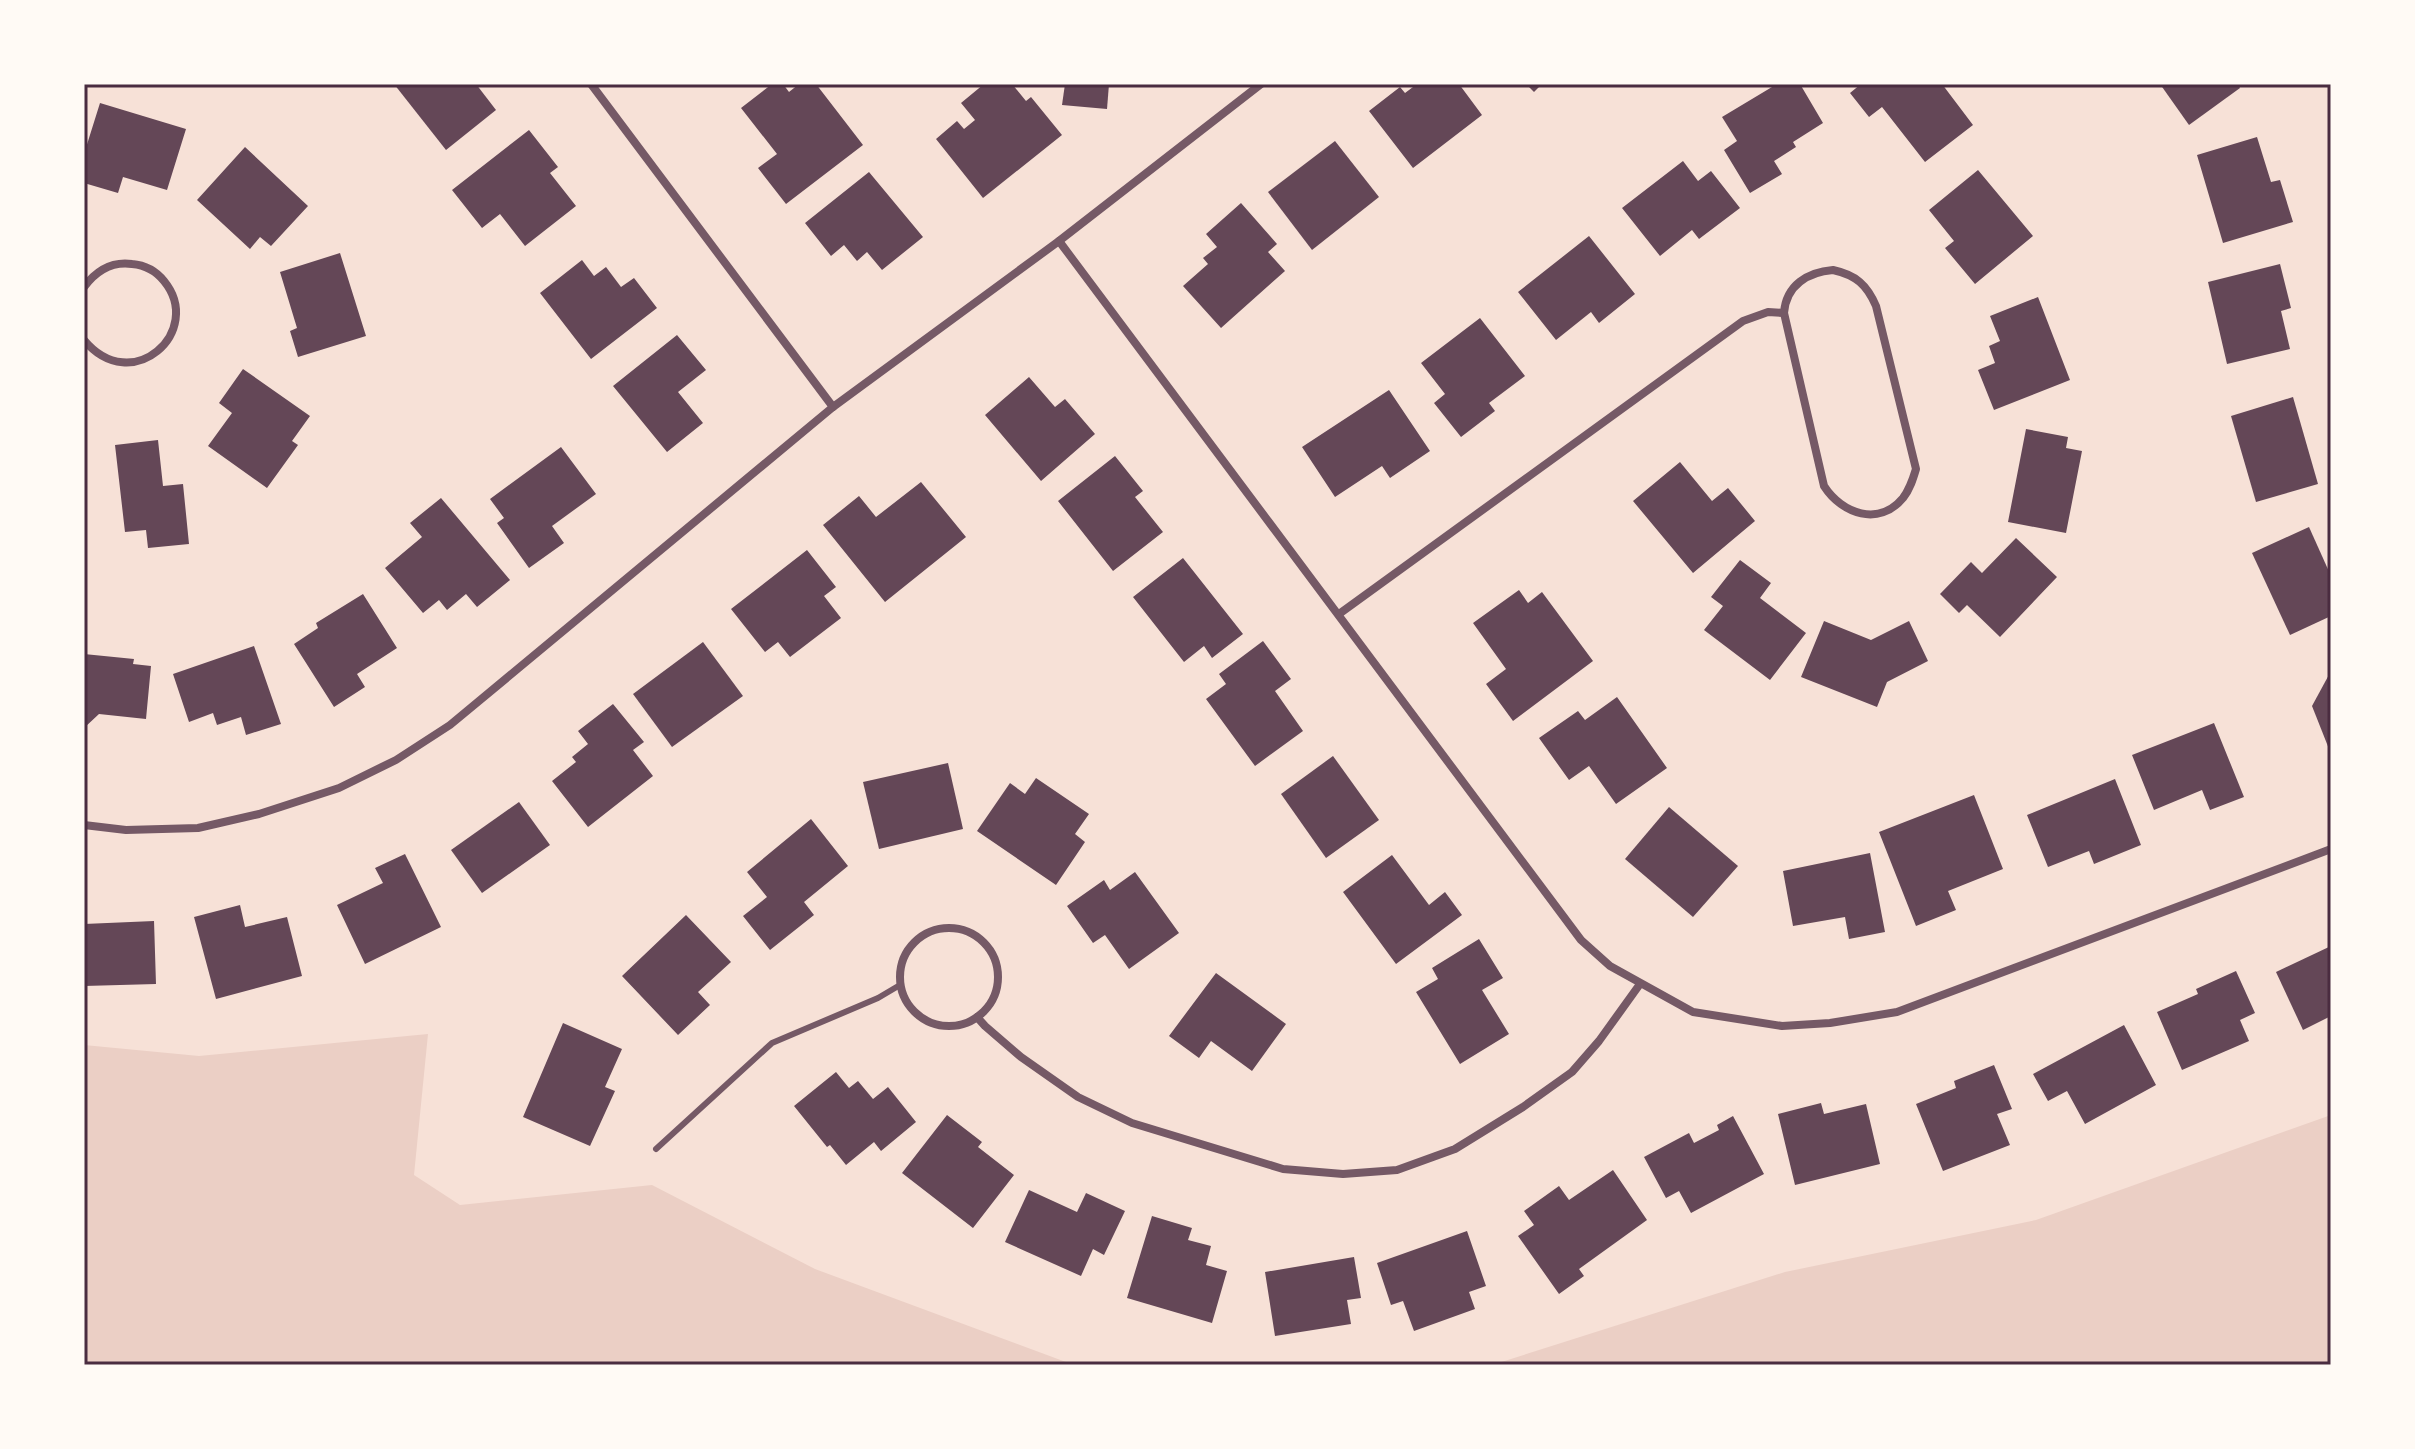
<svg xmlns="http://www.w3.org/2000/svg" width="2415" height="1449" font-family="'DM Sans',sans-serif">
	<style>
		.green { fill: #ebcfc5 }
		.building { fill: #644757 }
		.lines { fill: none; stroke-linecap: round; stroke-linejoin: round }
		.service { stroke: #755966; stroke-width: 6 }
		.minor { stroke: #755966; stroke-width: 8 }
		.neatline { fill: none; stroke: #4a2c40; stroke-width: 3 }
	</style>
	<rect width="100%" height="100%" fill="#f7e1d7"/>
	<g class="green">
		<polygon points="428,1034 414,1175 460,1205 652,1185 815,1269 1074,1365 84,1365 84,1045 199,1056"/>
		<polygon points="2331,1115 2331,1365 1492,1365 1785,1272 2036,1220"/>
	</g>
	<g class="building">
		<polygon points="394,84 476,84 496,110 446,150"/>
		<polygon points="772,84 783,84 789,92 799,84 816,84 863,145 786,204 758,168 777,154 741,108"/>
		<polygon points="984,84 1012,84 1026,101 1031,97 1062,135 983,198 936,139 957,121 964,129 975,120 961,103"/>
		<polygon points="1065,84 1109,84 1107,109 1062,105"/>
		<polygon points="1417,84 1459,84 1482,115 1413,168 1369,111 1400,87 1405,93"/>
		<polygon points="1526,84 1542,84 1534,92"/>
		<polygon points="1777,84 1800,84 1823,123 1793,142 1796,147 1774,161 1782,174 1750,193 1724,150 1737,141 1722,117"/>
		<polygon points="1861,84 1942,84 1973,125 1925,162 1882,107 1869,117 1850,93"/>
		<polygon points="2160,84 2238,84 2240,88 2189,125"/>
		<polygon points="100,103 186,129 167,190 123,177 118,193 84,183 84,154"/>
		<polygon points="529,130 558,167 550,173 576,206 525,246 500,214 482,228 452,190"/>
		<polygon points="2257,137 2271,182 2280,180 2293,222 2223,243 2197,155"/>
		<polygon points="1335,141 1379,197 1312,250 1268,192"/>
		<polygon points="245,147 308,206 271,246 260,237 250,249 197,200"/>
		<polygon points="1683,161 1698,181 1711,171 1740,208 1699,239 1692,230 1660,256 1622,208"/>
		<polygon points="1978,170 2033,236 1975,284 1945,248 1954,241 1929,210"/>
		<polygon points="869,172 923,237 882,270 867,252 857,261 844,245 831,256 805,223"/>
		<polygon points="1241,203 1277,244 1268,252 1285,271 1221,328 1183,286 1208,264 1203,258 1217,247 1206,234"/>
		<polygon points="1589,236 1635,294 1599,323 1591,312 1556,340 1518,292"/>
		<polygon points="340,253 366,336 298,357 290,331 297,328 280,272"/>
		<polygon points="582,260 594,276 606,267 621,287 634,278 657,308 591,359 540,293"/>
		<polygon points="2280,264 2291,308 2281,311 2290,349 2227,364 2208,282"/>
		<polygon points="2038,297 2070,380 1994,410 1978,370 1995,363 1989,346 2000,341 1990,316"/>
		<polygon points="1480,318 1525,376 1489,403 1495,411 1461,437 1434,403 1445,394 1421,363"/>
		<polygon points="677,335 706,370 678,392 703,423 667,452 613,386"/>
		<polygon points="243,369 310,416 292,441 298,445 267,488 208,446 232,413 219,403"/>
		<polygon points="1029,377 1055,407 1065,399 1095,434 1041,481 985,415"/>
		<polygon points="1389,390 1430,451 1390,478 1382,466 1335,497 1302,447"/>
		<polygon points="2293,397 2318,484 2256,502 2231,416"/>
		<polygon points="2026,429 2068,437 2066,448 2082,451 2066,533 2008,522"/>
		<polygon points="158,440 163,486 183,484 189,544 148,548 146,530 125,532 115,445"/>
		<polygon points="561,447 596,494 552,526 564,543 529,568 497,523 504,518 490,499"/>
		<polygon points="1115,456 1143,491 1135,497 1163,532 1113,571 1058,501"/>
		<polygon points="1680,462 1712,501 1728,488 1755,521 1693,573 1633,501"/>
		<polygon points="921,482 966,537 885,602 823,525 859,496 876,517"/>
		<polygon points="441,498 510,580 477,607 466,594 447,610 439,600 423,613 385,568 422,537 410,523"/>
		<polygon points="2309,527 2331,576 2331,616 2290,635 2252,553"/>
		<polygon points="2016,538 2057,577 2000,637 1967,605 1959,613 1940,594 1971,562 1982,573"/>
		<polygon points="807,550 836,587 824,596 841,618 790,657 778,642 765,652 731,609"/>
		<polygon points="1183,558 1243,634 1212,658 1204,646 1184,662 1133,597"/>
		<polygon points="1740,560 1771,583 1760,598 1806,633 1770,680 1704,630 1723,606 1711,597"/>
		<polygon points="1519,590 1528,603 1542,592 1593,661 1513,721 1486,684 1506,669 1473,623"/>
		<polygon points="363,594 397,648 357,674 365,687 334,707 294,644 318,628 316,623"/>
		<polygon points="1824,621 1871,640 1909,621 1928,661 1887,682 1877,707 1801,677"/>
		<polygon points="1263,641 1291,679 1275,691 1303,731 1255,766 1206,699 1226,684 1219,674"/>
		<polygon points="703,642 743,696 672,747 633,694"/>
		<polygon points="254,646 281,724 246,735 241,717 217,725 213,713 189,722 173,674"/>
		<polygon points="84,654 134,659 133,664 151,666 146,719 99,714 84,728"/>
		<polygon points="2331,671 2331,754 2312,706"/>
		<polygon points="1617,697 1667,768 1616,804 1589,766 1569,780 1539,738 1578,711 1585,720"/>
		<polygon points="613,704 644,742 633,750 653,776 588,827 552,781 576,762 572,757 588,744 578,731"/>
		<polygon points="2214,723 2244,797 2210,810 2202,790 2154,810 2132,755"/>
		<polygon points="1333,756 1379,820 1326,858 1281,794"/>
		<polygon points="948,763 963,829 879,849 863,782"/>
		<polygon points="1036,778 1089,814 1075,834 1085,842 1056,885 977,831 1010,783 1025,794"/>
		<polygon points="2115,779 2141,845 2094,864 2089,851 2048,867 2027,815"/>
		<polygon points="1974,795 2003,869 1948,891 1956,910 1916,926 1879,832"/>
		<polygon points="519,802 550,845 482,893 451,850"/>
		<polygon points="1669,807 1738,866 1693,917 1625,859"/>
		<polygon points="811,819 848,866 804,902 814,915 770,950 743,916 767,897 747,872"/>
		<polygon points="1870,853 1885,932 1849,939 1845,917 1793,926 1783,871"/>
		<polygon points="405,854 441,927 365,964 337,905 383,883 375,868"/>
		<polygon points="1392,855 1429,905 1445,892 1462,915 1396,964 1343,892"/>
		<polygon points="1135,872 1179,933 1129,969 1105,935 1093,943 1067,906 1104,880 1110,890"/>
		<polygon points="240,905 245,927 287,917 302,976 216,999 194,917"/>
		<polygon points="686,915 731,962 698,992 710,1005 678,1035 622,976"/>
		<polygon points="154,921 156,984 84,986 84,924"/>
		<polygon points="1479,939 1503,978 1482,990 1509,1034 1460,1064 1416,992 1438,979 1432,968"/>
		<polygon points="2331,946 2331,1016 2303,1030 2276,972"/>
		<polygon points="2236,971 2255,1013 2240,1020 2249,1041 2182,1070 2157,1012 2198,994 2196,989"/>
		<polygon points="1216,973 1286,1024 1252,1071 1211,1041 1199,1058 1169,1036"/>
		<polygon points="563,1023 622,1049 605,1087 615,1091 590,1146 523,1117"/>
		<polygon points="2124,1025 2156,1085 2085,1124 2067,1091 2048,1101 2033,1074"/>
		<polygon points="1994,1065 2012,1109 1997,1114 2010,1145 1943,1171 1916,1104 1956,1088 1954,1081"/>
		<polygon points="836,1072 849,1088 858,1081 873,1099 888,1087 916,1122 881,1151 874,1142 846,1165 830,1145 827,1147 794,1106"/>
		<polygon points="1821,1103 1824,1114 1866,1104 1880,1164 1795,1185 1778,1114"/>
		<polygon points="947,1115 982,1142 978,1147 1014,1175 973,1228 902,1173"/>
		<polygon points="1733,1116 1764,1174 1691,1213 1679,1191 1666,1198 1644,1157 1689,1133 1694,1143 1719,1130 1717,1125"/>
		<polygon points="1613,1170 1647,1220 1579,1269 1584,1276 1559,1294 1518,1236 1534,1225 1524,1211 1559,1186 1569,1200"/>
		<polygon points="1029,1190 1077,1212 1086,1193 1125,1211 1104,1255 1093,1249 1081,1276 1005,1242"/>
		<polygon points="1152,1216 1192,1228 1188,1240 1211,1246 1206,1265 1227,1271 1212,1323 1127,1298"/>
		<polygon points="1467,1231 1486,1286 1469,1292 1475,1309 1414,1331 1403,1301 1391,1305 1377,1263"/>
		<polygon points="1354,1257 1361,1298 1347,1300 1351,1324 1275,1336 1265,1272"/>
	</g>
	<g class="lines">
		<polyline class="service" points="656,1149 772,1043 878,998 900,985"/>
		<g class="minor">
			<polyline points="591,84 833,407"/>
			<polyline points="1059,241 1581,940 1610,966 1693,1012 1782,1026 1830,1023 1897,1012 2331,849"/>
			<path d="M 1833,270 C 1856,275 1867,285 1876,306 L 1916,469 C 1913,479 1910,489 1903,498 C 1879,527 1842,514 1824,486 L 1784,313 C 1786,285 1808,272 1833,270 Z"/>
			<path d="M 84,287 C 96,271 111,261 132,264 C 144,265 156,271 164,281 C 205,331 132,398 84,340"/>
			<polyline points="1339,614 1743,321 1768,312 1784,313"/>
			<polyline points="84,825 126,830 198,828 259,814 339,788 396,760 450,725 833,407 1059,241 1261,84"/>
			<circle cx="949" cy="977" r="49"/>
			<polyline points="977,1017 985,1026 1021,1057 1078,1097 1132,1123 1283,1169 1343,1174 1397,1170 1455,1149 1523,1107 1572,1072 1599,1041 1640,984"/>
		</g>
	</g>
	<rect width="2415" height="1449" fill="none" stroke="#fffaf5" stroke-width="172"/>
	<rect x="86" y="86" width="2243" height="1277" class="neatline"/>
</svg>
